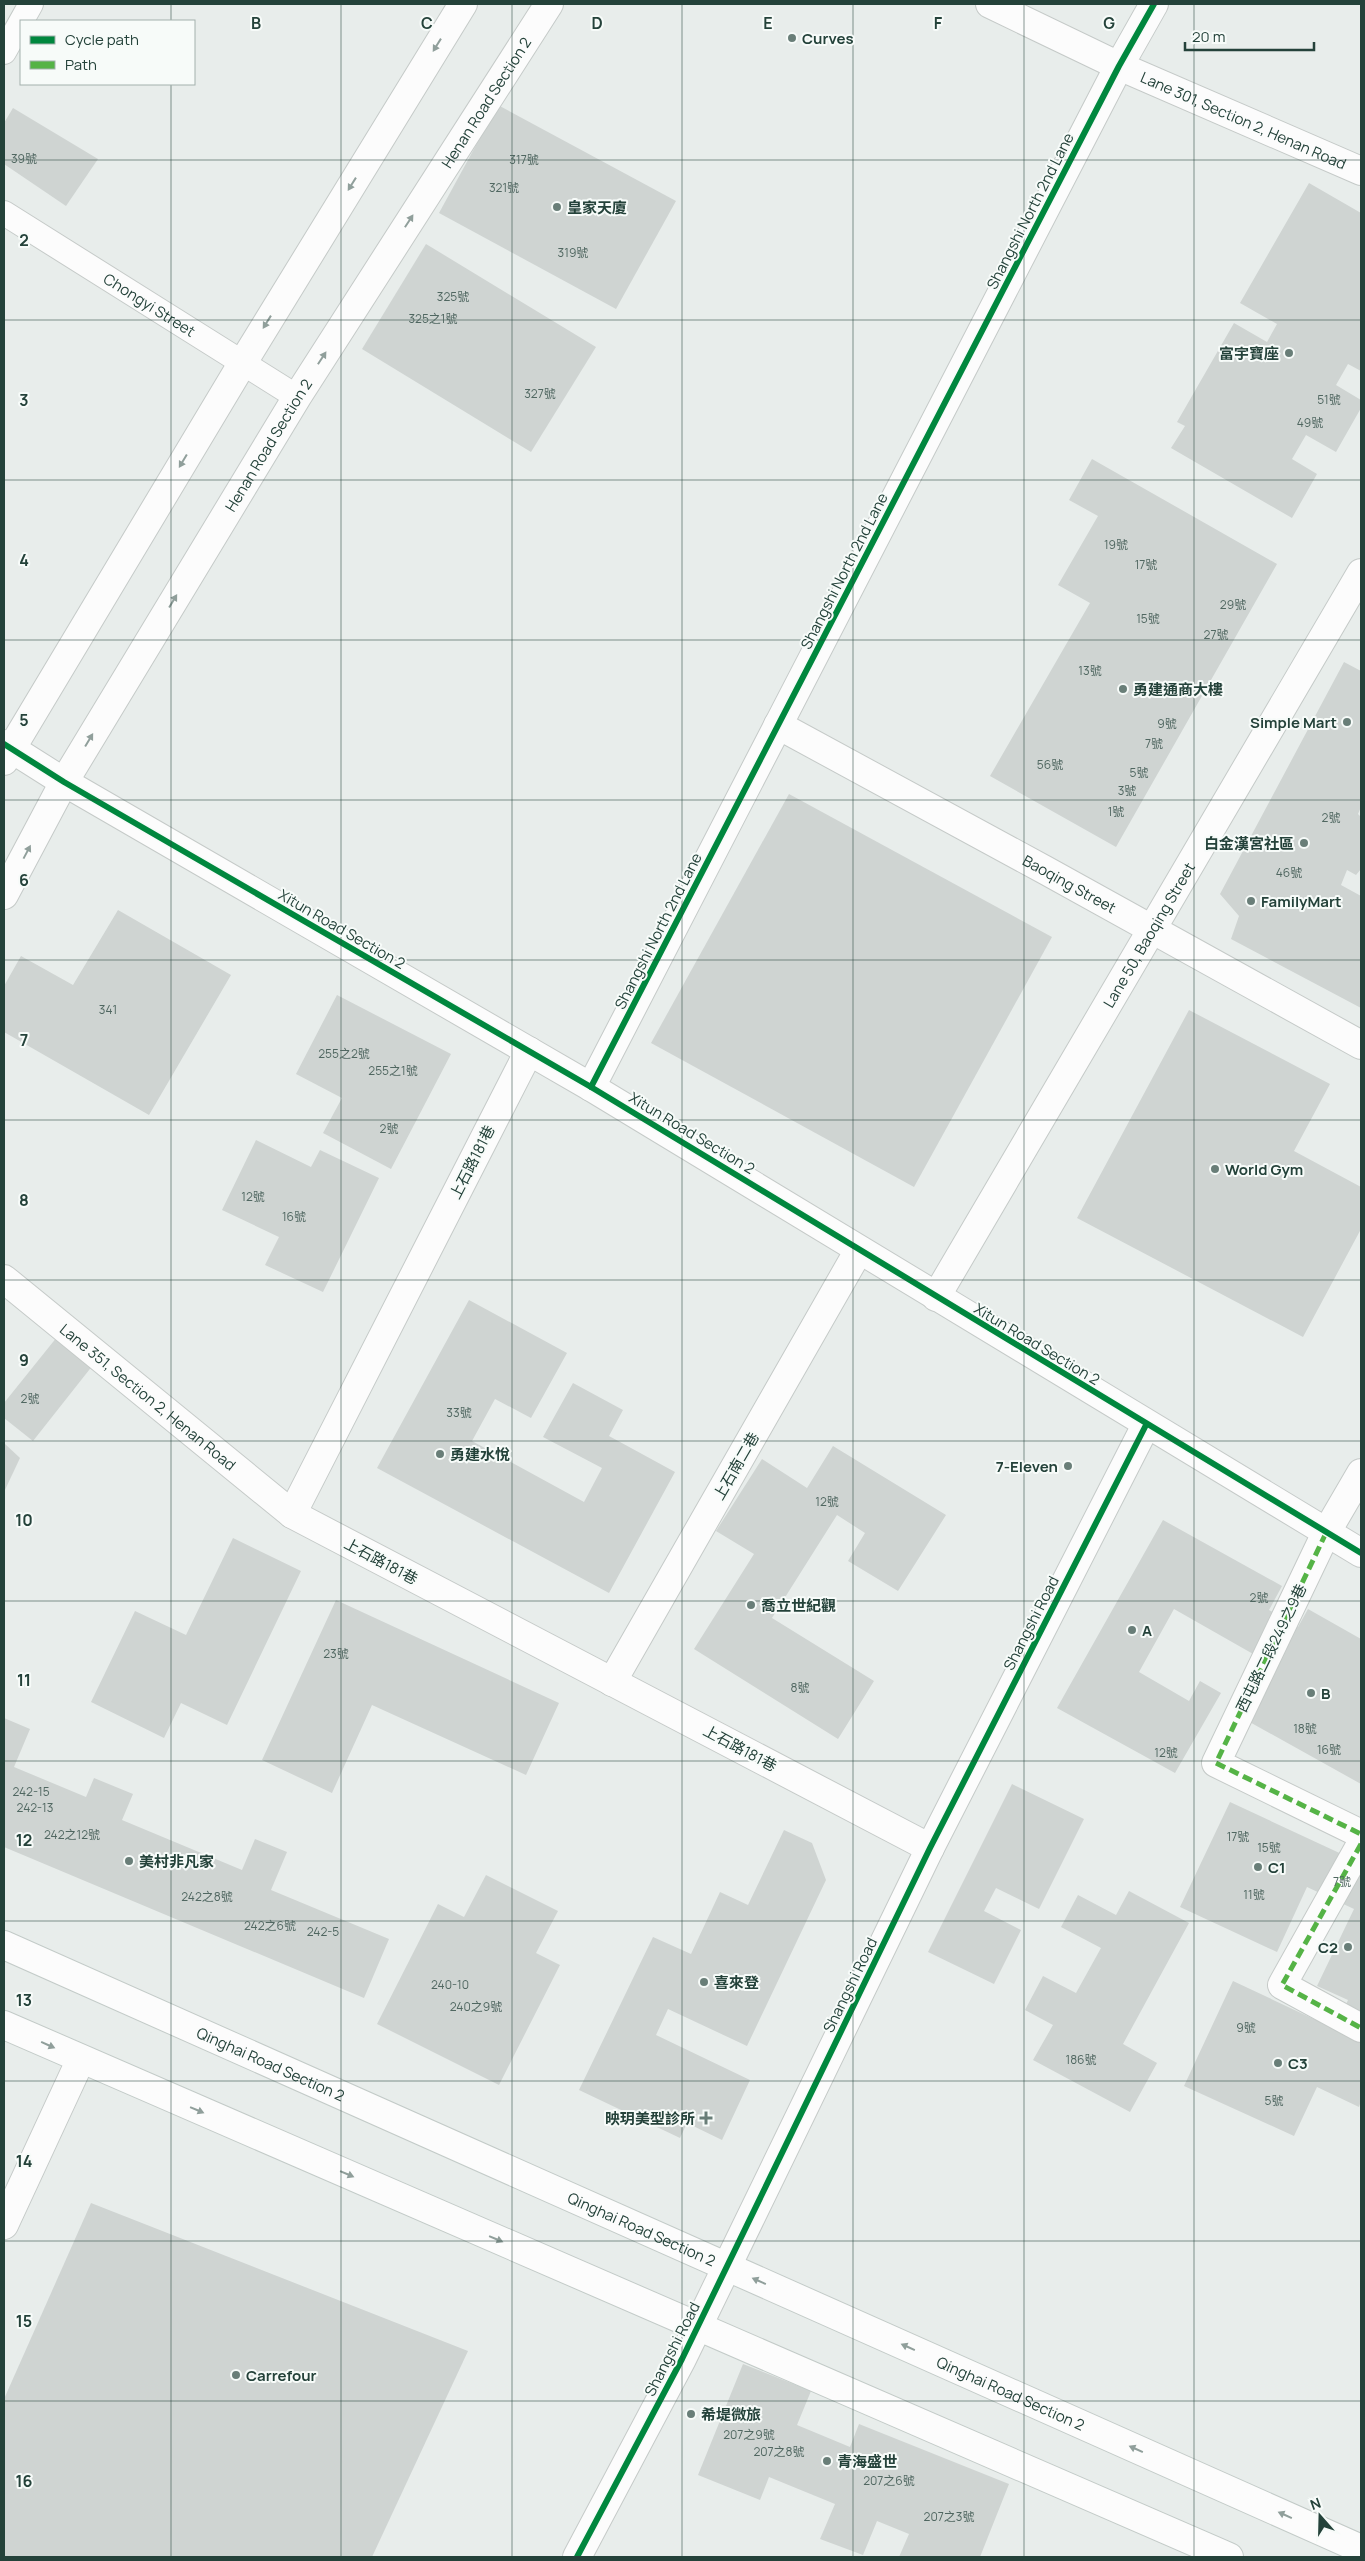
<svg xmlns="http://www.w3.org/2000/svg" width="1365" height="2561" font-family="Manrope,'Noto Sans TC',sans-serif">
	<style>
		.building { fill: #cfd4d2 }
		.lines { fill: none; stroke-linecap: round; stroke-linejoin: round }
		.service-casing { stroke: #c5cac8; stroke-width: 26 }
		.pedestrian-casing { stroke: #c5cac8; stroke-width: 30 }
		.minor-casing { stroke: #c5cac8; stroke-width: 30 }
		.tertiary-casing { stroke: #c5cac8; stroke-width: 30 }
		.secondary-casing { stroke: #c3cbc8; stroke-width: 30 }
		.service { stroke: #fcfcfc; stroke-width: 24 }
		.pedestrian { stroke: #fcfcfc; stroke-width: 28 }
		.minor { stroke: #fcfcfc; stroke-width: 28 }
		.tertiary { stroke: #fcfcfc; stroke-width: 28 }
		.secondary { stroke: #fcfcfc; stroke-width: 28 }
		.quiet { stroke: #55b346; stroke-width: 5; stroke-dasharray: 10 5; stroke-linecap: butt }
		.cycleway-casing { stroke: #f7fbf9; stroke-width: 9 }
		.cycleway { stroke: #00873e; stroke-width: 6 }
		.oneway { fill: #909f9b }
		.grid { fill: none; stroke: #24423a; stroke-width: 1; stroke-opacity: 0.55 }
		.poi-dot { fill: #697e78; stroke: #f7fbf9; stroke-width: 2 }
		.labels { text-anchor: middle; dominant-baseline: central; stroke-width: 4; stroke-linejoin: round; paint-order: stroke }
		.number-label { font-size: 12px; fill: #506761 }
		.poi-label { font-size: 15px; font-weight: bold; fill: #24423a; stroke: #f7fbf9; text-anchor: start }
		.street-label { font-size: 15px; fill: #24423a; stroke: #f7fbf9 }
		.grid-label { font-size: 16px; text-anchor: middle; font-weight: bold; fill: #24423a; stroke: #f7fbf9; stroke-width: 4; stroke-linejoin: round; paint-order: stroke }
	</style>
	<rect width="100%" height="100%" fill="#e8edeb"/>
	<g class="building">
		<polygon points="498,105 676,201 616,309 439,213"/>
		<polygon points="13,108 98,159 66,206 4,164 4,123"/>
		<polygon points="1309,183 1361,213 1361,371 1348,364 1336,385 1361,400 1361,408 1336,452 1306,435 1292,459 1317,474 1292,518 1171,448 1185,426 1177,422 1234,323 1267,342 1277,324 1240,303"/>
		<polygon points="426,244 596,347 531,452 362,349"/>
		<polygon points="1092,459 1277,564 1116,847 990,776 1090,603 1058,585 1098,516 1069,500"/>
		<polygon points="1344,662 1361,671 1361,807 1358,814 1361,817 1361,869 1356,875 1347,870 1341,885 1361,896 1361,1008 1231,939 1239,916 1220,894"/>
		<polygon points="789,794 1052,937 914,1187 651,1043"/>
		<polygon points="118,910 231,975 149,1115 4,1032 4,986 21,956 73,985"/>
		<polygon points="337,995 451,1054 391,1169 323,1133 342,1098 296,1074"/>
		<polygon points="1189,1010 1330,1084 1294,1151 1361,1187 1361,1229 1303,1337 1077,1218"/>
		<polygon points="256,1140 311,1167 320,1150 379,1178 323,1292 265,1265 279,1237 222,1210"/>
		<polygon points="469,1300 567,1353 531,1418 495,1399 472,1441 584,1502 602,1468 543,1437 573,1383 623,1410 609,1436 675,1472 609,1593 377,1468"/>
		<polygon points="57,1337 93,1365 33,1441 4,1418 4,1403"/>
		<polygon points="4,1443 20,1458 4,1492"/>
		<polygon points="833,1446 946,1515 898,1591 848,1561 865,1533 837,1515 772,1618 874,1681 838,1739 694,1649 754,1554 716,1531 762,1459 807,1488"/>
		<polygon points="1163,1520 1282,1586 1269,1610 1298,1627 1308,1609 1361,1639 1361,1784 1246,1720 1276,1667 1174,1609 1139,1672 1189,1701 1200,1681 1221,1693 1175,1773 1057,1708"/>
		<polygon points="233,1538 301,1571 227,1725 181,1703 164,1738 91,1702 135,1611 186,1635"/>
		<polygon points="336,1600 559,1703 526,1775 372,1705 332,1793 262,1760"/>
		<polygon points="4,1718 30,1729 14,1767 86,1797 94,1778 133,1794 122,1820 242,1870 255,1839 287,1852 271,1890 389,1939 364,1998 4,1847"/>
		<polygon points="1012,1784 1084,1819 1039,1909 996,1888 984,1911 1021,1930 994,1984 928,1952"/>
		<polygon points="1230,1802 1361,1863 1361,2101 1359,2107 1317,2087 1294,2136 1184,2086 1233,1981 1335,2029 1348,2000 1317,1986 1354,1909 1307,1887 1277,1952 1180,1907"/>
		<polygon points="784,1830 812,1843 826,1880 747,2046 668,2009 656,2035 750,2080 722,2140 687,2123 680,2138 579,2090 653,1937 691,1954 720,1892 748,1905"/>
		<polygon points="486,1875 558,1911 536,1953 560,1965 499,2085 377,2024 438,1904 464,1917"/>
		<polygon points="1129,1891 1189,1923 1123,2044 1157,2063 1130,2112 1033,2060 1053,2025 1025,2010 1043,1976 1076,1993 1101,1948 1061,1927 1078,1895 1116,1915"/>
		<polygon points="91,2203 468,2351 372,2557 4,2557 4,2399"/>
		<polygon points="743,2364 811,2391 797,2425 850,2447 859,2424 1009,2484 980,2557 899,2557 909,2534 877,2521 863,2555 820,2539 835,2504 769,2477 760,2500 698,2475"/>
	</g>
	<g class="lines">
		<defs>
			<g id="service">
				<polyline points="4,52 31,4"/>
				<path id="s1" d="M 4,213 L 297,397"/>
			</g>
			<g id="pedestrian">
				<polyline points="1326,1533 1216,1763 1361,1834"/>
				<polyline points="1361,1844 1282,1985 1361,2028"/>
			</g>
			<g id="minor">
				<path id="s2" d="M 990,4 L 1119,66 L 1361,171"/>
				<path id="s3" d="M 778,725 L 1045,870 L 1361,1045"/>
				<polyline points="591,1087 1119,66 1154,4"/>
				<path id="s4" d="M 4,1279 L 292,1514 L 930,1848"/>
				<path id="s5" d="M 936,1297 L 1361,573"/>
				<polyline points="292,1514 529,1051"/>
				<polyline points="1326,1533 1361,1473"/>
				<polyline points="612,1682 859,1250"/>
				<polyline points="4,2225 81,2059"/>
				<polyline points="577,2557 682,2359 930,1848 1146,1425"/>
			</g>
			<g id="tertiary">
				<polyline points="4,744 64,782 591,1087 1361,1553"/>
				<polyline points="4,761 242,364 463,4"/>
				<path id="s6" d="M 4,895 L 64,782 L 297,397 L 549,4"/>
			</g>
			<g id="secondary">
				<path id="s7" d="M 4,1945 L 1361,2549"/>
				<polyline points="4,2025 1229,2557"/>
			</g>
		</defs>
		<use href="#service" class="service-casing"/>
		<use href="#pedestrian" class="pedestrian-casing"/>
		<use href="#minor" class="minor-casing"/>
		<use href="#tertiary" class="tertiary-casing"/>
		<use href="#secondary" class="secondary-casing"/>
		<use href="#service" class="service"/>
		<use href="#pedestrian" class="pedestrian"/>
		<use href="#minor" class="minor"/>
		<use href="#tertiary" class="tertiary"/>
		<use href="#secondary" class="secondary"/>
		<g class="quiet">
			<polyline points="1326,1533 1216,1763 1361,1834"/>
			<polyline points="1361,1844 1282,1985 1361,2028"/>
		</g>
		<defs>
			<g id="cycleway">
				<polyline points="4,744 64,782 591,1087 1361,1553"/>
				<polyline points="591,1087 1119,66 1154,4"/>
				<polyline points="577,2557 682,2359 930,1848 1146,1425"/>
			</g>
		</defs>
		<use href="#cycleway" class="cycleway-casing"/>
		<use href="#cycleway" class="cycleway"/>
	</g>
	<defs><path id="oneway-solid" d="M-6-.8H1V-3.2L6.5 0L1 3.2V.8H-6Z" transform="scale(1.25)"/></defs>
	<g class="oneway">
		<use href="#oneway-solid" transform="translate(437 45) rotate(122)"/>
		<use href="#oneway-solid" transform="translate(352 184) rotate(122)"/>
		<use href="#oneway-solid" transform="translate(409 221) rotate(-57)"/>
		<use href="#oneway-solid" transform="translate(267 322) rotate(122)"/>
		<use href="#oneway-solid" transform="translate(322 358) rotate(-57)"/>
		<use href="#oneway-solid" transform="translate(183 461) rotate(121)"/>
		<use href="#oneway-solid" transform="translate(173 601) rotate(-59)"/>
		<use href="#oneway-solid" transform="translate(89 740) rotate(-59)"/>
		<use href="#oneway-solid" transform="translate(27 852) rotate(-62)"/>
		<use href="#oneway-solid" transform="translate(48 2045) rotate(24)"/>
		<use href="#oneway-solid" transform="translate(197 2110) rotate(23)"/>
		<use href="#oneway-solid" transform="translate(347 2174) rotate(23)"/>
		<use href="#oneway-solid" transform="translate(496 2239) rotate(23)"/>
		<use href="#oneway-solid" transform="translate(759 2281) rotate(-156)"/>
		<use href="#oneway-solid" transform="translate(908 2347) rotate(-156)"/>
		<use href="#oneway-solid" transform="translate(1136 2449) rotate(-156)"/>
		<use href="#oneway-solid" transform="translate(1285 2515) rotate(-156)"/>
	</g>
	<path class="grid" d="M 171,4 L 171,21M 341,4 L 341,2557M 512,4 L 512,2557M 682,4 L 682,2557M 853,4 L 853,2557M 1024,4 L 1024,2557M 1194,4 L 1194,2557M 171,84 L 171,2557M 4,160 L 1361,160M 4,320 L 1361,320M 4,480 L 1361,480M 4,640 L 1361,640M 4,800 L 1361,800M 4,960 L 1361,960M 4,1120 L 1361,1120M 4,1280 L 1361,1280M 4,1441 L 1361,1441M 4,1601 L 1361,1601M 4,1761 L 1361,1761M 4,1921 L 1361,1921M 4,2081 L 1361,2081M 4,2241 L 1361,2241M 4,2401 L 1361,2401"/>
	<g class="poi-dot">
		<circle cx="792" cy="38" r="5"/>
		<circle cx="557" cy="207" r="5"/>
		<circle cx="1289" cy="353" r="5"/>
		<circle cx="1123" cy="689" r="5"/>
		<circle cx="1347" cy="722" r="5"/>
		<circle cx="1304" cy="843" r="5"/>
		<circle cx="1251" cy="901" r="5"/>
		<circle cx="1215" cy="1169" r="5"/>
		<circle cx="440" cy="1454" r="5"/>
		<circle cx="1068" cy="1466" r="5"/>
		<circle cx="751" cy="1605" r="5"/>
		<circle cx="1132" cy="1630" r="5"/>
		<circle cx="1311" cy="1693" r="5"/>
		<circle cx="129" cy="1861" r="5"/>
		<circle cx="1258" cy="1867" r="5"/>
		<circle cx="1348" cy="1947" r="5"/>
		<circle cx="704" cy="1982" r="5"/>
		<circle cx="1278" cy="2063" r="5"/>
		<path d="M703.5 2110.5h5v5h5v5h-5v5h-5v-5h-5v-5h5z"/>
		<circle cx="236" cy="2375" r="5"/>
		<circle cx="691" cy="2414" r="5"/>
		<circle cx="827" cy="2461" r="5"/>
	</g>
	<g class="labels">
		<g class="number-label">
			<text x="24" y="158">39號</text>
			<text x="524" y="159">317號</text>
			<text x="504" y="187">321號</text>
			<text x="573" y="252">319號</text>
			<text x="453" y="296">325號</text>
			<text x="433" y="318">325之1號</text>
			<text x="540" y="393">327號</text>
			<text x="1329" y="399">51號</text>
			<text x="1310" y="422">49號</text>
			<text x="1116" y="544">19號</text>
			<text x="1146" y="564">17號</text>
			<text x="1233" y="604">29號</text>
			<text x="1148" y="618">15號</text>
			<text x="1216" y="634">27號</text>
			<text x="1090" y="670">13號</text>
			<text x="1167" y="723">9號</text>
			<text x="1154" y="743">7號</text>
			<text x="1050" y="764">56號</text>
			<text x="1139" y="772">5號</text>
			<text x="1127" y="790">3號</text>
			<text x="1116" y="811">1號</text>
			<text x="1331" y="817">2號</text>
			<text x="1289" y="872">46號</text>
			<text x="108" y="1009">341</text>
			<text x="344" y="1053">255之2號</text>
			<text x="393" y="1070">255之1號</text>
			<text x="389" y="1128">2號</text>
			<text x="253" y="1196">12號</text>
			<text x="294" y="1216">16號</text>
			<text x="30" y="1398">2號</text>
			<text x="459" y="1412">33號</text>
			<text x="827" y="1501">12號</text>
			<text x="1259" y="1597">2號</text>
			<text x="336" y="1653">23號</text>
			<text x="800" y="1687">8號</text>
			<text x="1305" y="1728">18號</text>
			<text x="1329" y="1749">16號</text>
			<text x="1166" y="1752">12號</text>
			<text x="31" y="1791">242-15</text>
			<text x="35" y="1807">242-13</text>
			<text x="72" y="1834">242之12號</text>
			<text x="1238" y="1836">17號</text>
			<text x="1269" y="1847">15號</text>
			<text x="1342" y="1881">7號</text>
			<text x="1254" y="1894">11號</text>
			<text x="207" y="1896">242之8號</text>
			<text x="270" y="1925">242之6號</text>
			<text x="323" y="1931">242-5</text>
			<text x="450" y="1984">240-10</text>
			<text x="476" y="2006">240之9號</text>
			<text x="1246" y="2027">9號</text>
			<text x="1081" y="2059">186號</text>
			<text x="1274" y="2100">5號</text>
			<text x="749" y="2434">207之9號</text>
			<text x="779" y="2451">207之8號</text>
			<text x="889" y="2480">207之6號</text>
			<text x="949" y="2516">207之3號</text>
		</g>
		<g class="poi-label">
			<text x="802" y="38">Curves</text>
			<text x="567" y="207">皇家天廈</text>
			<text x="1279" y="353" text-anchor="end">富宇寶座</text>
			<text x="1133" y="689">勇建通商大樓</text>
			<text x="1337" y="722" text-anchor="end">Simple Mart</text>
			<text x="1294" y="843" text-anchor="end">白金漢宮社區</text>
			<text x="1261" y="901">FamilyMart</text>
			<text x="1225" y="1169">World Gym</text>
			<text x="450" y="1454">勇建水悅</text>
			<text x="1058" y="1466" text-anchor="end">7-Eleven</text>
			<text x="761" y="1605">喬立世紀觀</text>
			<text x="1142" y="1630">A</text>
			<text x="1321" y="1693">B</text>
			<text x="139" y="1861">美村非凡家</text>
			<text x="1268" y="1867">C1</text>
			<text x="1338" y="1947" text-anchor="end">C2</text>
			<text x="714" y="1982">喜來登</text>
			<text x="1288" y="2063">C3</text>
			<text x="695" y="2118" text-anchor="end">映玥美型診所</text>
			<text x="246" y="2375">Carrefour</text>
			<text x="701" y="2414">希堤微旅</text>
			<text x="837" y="2461">青海盛世</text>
		</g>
		<g class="street-label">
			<text stroke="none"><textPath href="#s6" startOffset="928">Henan Road Section 2</textPath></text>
			<text stroke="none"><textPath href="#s2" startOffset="279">Lane 301, Section 2, Henan Road</textPath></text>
			<text transform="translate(1030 211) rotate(-63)">Shangshi North 2nd Lane</text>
			<text stroke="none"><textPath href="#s1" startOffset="172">Chongyi Street</textPath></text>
			<text stroke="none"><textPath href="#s6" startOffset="522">Henan Road Section 2</textPath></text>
			<text transform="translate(844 571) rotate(-63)">Shangshi North 2nd Lane</text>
			<text stroke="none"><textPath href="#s3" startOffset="332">Baoqing Street</textPath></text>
			<text transform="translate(342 929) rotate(30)">Xitun Road Section 2</text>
			<text transform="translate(658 931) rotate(-63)">Shangshi North 2nd Lane</text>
			<text stroke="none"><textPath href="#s5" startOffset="420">Lane 50, Baoqing Street</textPath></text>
			<text transform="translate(692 1133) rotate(31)">Xitun Road Section 2</text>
			<text transform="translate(472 1162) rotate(-63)">上石路181巷</text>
			<text transform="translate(1037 1344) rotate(31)">Xitun Road Section 2</text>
			<text stroke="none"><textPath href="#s4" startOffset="186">Lane 351, Section 2, Henan Road</textPath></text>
			<text transform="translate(736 1466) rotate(-60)">上石南二巷</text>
			<text transform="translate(381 1561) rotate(28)">上石路181巷</text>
			<text transform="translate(1031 1623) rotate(-63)">Shangshi Road</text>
			<text transform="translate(1271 1648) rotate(-64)">西屯路二段249之9巷</text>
			<text transform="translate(740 1748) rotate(28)">上石路181巷</text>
			<text transform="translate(850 1985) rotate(-64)">Shangshi Road</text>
			<text stroke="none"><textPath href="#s7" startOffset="292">Qinghai Road Section 2</textPath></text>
			<text stroke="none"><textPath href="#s7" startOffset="698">Qinghai Road Section 2</textPath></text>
			<text transform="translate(672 2349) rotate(-63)">Shangshi Road</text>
			<text stroke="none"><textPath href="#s7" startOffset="1102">Qinghai Road Section 2</textPath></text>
		</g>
	</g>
	<g class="grid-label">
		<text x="256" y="29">B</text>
		<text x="427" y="29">C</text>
		<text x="597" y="29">D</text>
		<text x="768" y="29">E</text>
		<text x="938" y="29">F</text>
		<text x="1109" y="29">G</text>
		<text x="24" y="246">2</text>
		<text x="24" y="406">3</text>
		<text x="24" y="566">4</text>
		<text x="24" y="726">5</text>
		<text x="24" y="886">6</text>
		<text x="24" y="1046">7</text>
		<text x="24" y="1206">8</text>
		<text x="24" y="1366">9</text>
		<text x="24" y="1526">10</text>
		<text x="24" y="1686">11</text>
		<text x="24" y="1846">12</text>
		<text x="24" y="2006">13</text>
		<text x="24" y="2167">14</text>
		<text x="24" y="2327">15</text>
		<text x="24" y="2487">16</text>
	</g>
	<rect width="1365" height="2561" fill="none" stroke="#24423a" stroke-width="10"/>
	<rect x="20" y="20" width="175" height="65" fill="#f7fbf9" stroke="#a3b1ad"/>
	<rect x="30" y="36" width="25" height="8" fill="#00873e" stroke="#a3b1ad"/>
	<text x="65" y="45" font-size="15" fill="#24423a">Cycle path</text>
	<rect x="30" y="61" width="25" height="8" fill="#55b346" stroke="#a3b1ad"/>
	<text x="65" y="70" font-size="15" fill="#24423a">Path</text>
	<g transform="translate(1320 2516) rotate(340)" stroke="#f7fbf9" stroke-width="4" paint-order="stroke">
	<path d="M0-4L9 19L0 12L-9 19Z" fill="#24423a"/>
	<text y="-8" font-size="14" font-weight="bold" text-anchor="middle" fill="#24423a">N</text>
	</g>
	<path d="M1185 42v8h129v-8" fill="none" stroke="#24423a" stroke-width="2.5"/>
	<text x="1192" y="42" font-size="15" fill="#24423a" stroke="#f7fbf9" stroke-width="4" paint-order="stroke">20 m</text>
</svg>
